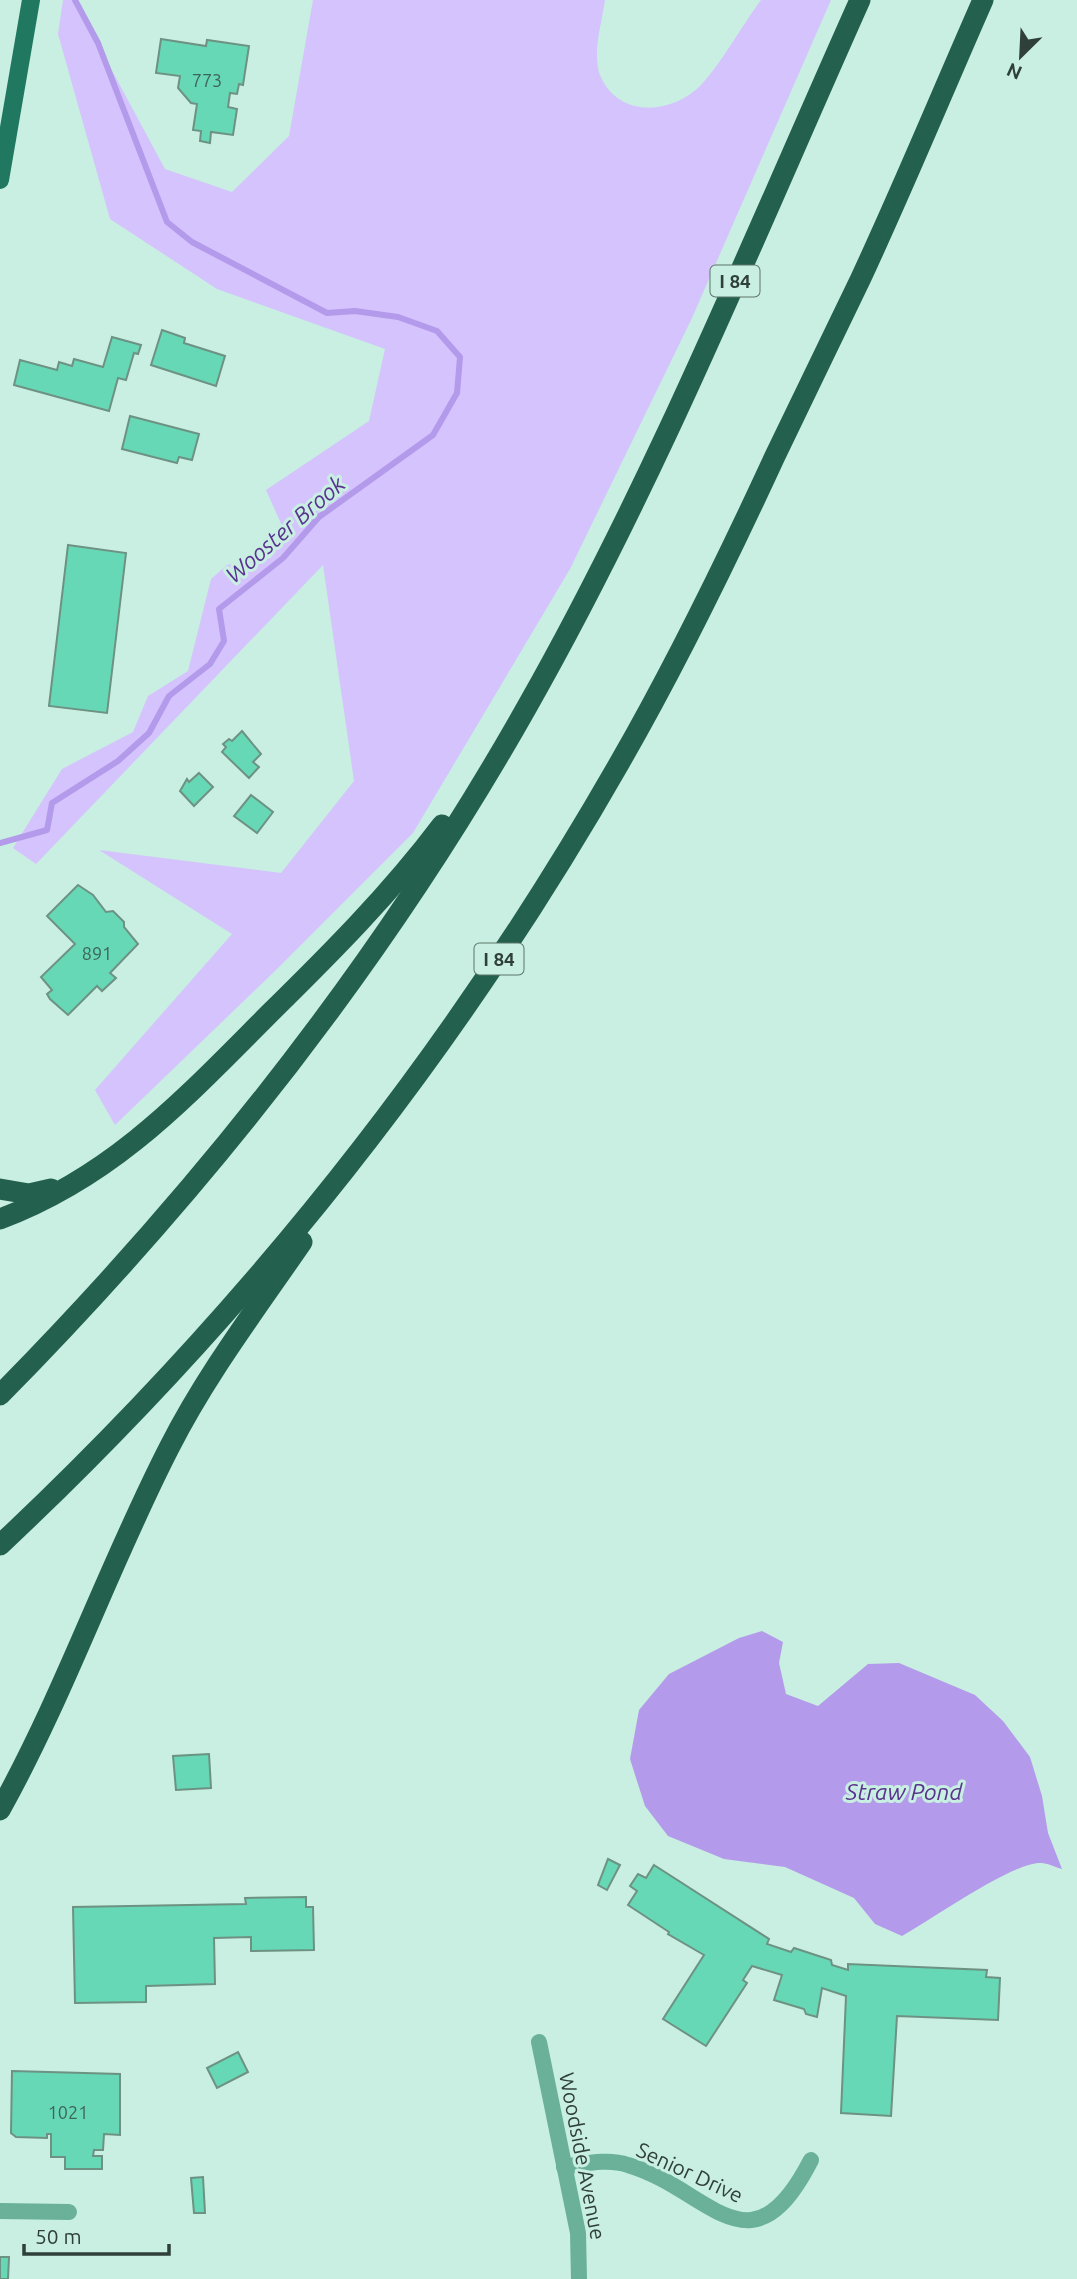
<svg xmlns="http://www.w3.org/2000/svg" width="1077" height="2279" font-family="Ubuntu,sans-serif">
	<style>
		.green { fill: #d5c3fd }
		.water { fill: #b49aea }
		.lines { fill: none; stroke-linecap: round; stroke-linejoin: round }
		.stream { stroke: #b49aea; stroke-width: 6 }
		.building { fill: #67d8b5; stroke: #6d9284; stroke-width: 2 }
		.street { stroke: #6bb199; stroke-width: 16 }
		.primary { stroke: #217860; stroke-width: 18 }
		.highway { stroke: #23604e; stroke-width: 21 }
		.labels { text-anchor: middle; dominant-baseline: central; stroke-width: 6; stroke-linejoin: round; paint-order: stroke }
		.number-label { font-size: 18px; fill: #3d6558 }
		.shield { fill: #c8efe1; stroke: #5d746b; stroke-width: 2 }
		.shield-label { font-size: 19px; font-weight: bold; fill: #2f3f39 }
		.street-label { font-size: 21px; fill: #2f3f39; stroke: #c8efe1 }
		.water-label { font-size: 23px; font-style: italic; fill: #59338f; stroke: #c8efe1 }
	</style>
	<rect width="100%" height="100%" fill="#c8efe1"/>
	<path class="green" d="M 63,0 L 74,0 L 165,169 L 232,192 L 289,136 L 313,0 L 605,0 C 602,22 592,53 600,75 C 618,119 673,115 702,84 C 724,59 741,27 761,0 L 831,0 L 692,318 L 570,569 L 413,833 L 277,969 L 115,1125 L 95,1090 L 232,934 L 99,850 L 281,873 L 354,781 L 323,565 L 36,864 L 13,848 L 62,769 L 133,732 L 148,696 L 188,671 L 211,579 L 227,565 L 271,558 L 283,528 L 266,490 L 369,421 L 385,349 L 217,289 L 110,219 L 58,34 Z"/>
	<path class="water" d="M 762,1631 L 783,1642 L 779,1663 L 786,1694 L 818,1706 L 868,1664 L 899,1663 L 975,1695 L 1003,1721 L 1030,1757 L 1042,1796 L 1048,1833 L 1062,1869 C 1055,1867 1047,1863 1041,1863 C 1012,1862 931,1920 902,1936 L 875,1924 L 854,1898 L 785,1867 L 724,1859 L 668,1836 L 645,1806 L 630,1759 L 639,1710 L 669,1674 L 739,1638 Z"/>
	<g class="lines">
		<polyline class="stream" points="0,843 47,830 52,803 118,761 149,733 169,696 210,664 224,641 219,609 283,558 319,517 433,435 457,393 460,357 437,331 398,317 355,311 327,313 192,242 167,222 98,43 75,0"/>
	</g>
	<g class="building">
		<polygon points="161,39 206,46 207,40 249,46 243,85 239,84 237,94 230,93 228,107 237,109 233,135 211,132 210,143 200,141 201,131 193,130 197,104 191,103 178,88 180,76 156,73"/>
		<polygon points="162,330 185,338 184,343 225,356 216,386 151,365"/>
		<polygon points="112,337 141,345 138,354 134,353 126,380 118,378 109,411 14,385 20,360 57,370 59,362 72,366 74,359 103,367"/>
		<polygon points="130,416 199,434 192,460 179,457 177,463 122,449"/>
		<polygon points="68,545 126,553 107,713 49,706"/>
		<polygon points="242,731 261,754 253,762 259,767 249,778 222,752 226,747 223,744 229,739 232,741"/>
		<polygon points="199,773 213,787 194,806 180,791 187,779 189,782"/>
		<polygon points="251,795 273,812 257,833 234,816"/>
		<polygon points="78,885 93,895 106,912 113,911 124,922 124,927 138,944 110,973 116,978 102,991 97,986 68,1015 50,999 47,994 52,990 41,977 75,944 47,916"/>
		<polygon points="209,1754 211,1788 176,1790 173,1756"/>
		<polygon points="608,1859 620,1865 607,1890 598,1885"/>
		<polygon points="654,1865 769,1939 767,1944 791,1952 794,1948 831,1960 832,1965 848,1970 848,1964 987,1970 986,1977 1000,1978 998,2020 897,2016 891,2116 841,2113 846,1996 822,1988 817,2017 806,2014 804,2009 774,2000 782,1975 752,1966 743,1980 747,1983 706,2046 663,2019 704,1955 668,1934 669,1932 628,1905 637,1891 630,1886 638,1874 646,1878"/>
		<polygon points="306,1897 306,1907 313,1907 314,1950 251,1951 251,1937 214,1938 215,1984 146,1986 146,2002 75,2003 73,1907 246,1904 245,1898"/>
		<polygon points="238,2052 248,2072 217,2088 207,2068"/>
		<polygon points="12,2071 120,2074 120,2135 104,2134 103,2150 94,2150 93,2156 102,2156 102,2169 65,2169 65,2157 51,2157 51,2134 47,2134 47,2138 16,2137 11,2133"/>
		<polygon points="203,2177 205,2213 194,2213 191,2178"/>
		<polygon points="0,2257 9,2257 8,2279 0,2279"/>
	</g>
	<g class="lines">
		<g class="street">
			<polyline points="539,2042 578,2233 579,2279"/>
			<path d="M 564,2167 C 585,2164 607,2158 628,2165 C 710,2189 750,2279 811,2160"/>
			<polyline points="0,2211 69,2212"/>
		</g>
		<polyline class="primary" points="0,180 31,0"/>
		<g class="highway">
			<polyline points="0,1189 29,1194 51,1189"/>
			<path d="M 0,1219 C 114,1176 185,1098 269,1014 C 330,954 390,894 442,825"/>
			<path d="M 0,1395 C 204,1188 385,959 528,705 C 656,479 754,237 860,0"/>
			<path d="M 0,1545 C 244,1316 454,1053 620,762 C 677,663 727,560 775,456 C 803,397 832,339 860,280 C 903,188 942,93 983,0"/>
			<path d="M 0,1810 C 65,1693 108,1567 169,1448 C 206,1375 256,1309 302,1242"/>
		</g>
	</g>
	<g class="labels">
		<g class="number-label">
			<text x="207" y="80">773</text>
			<text x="97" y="953">891</text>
			<text x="68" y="2112">1021</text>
		</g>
		<g class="shield">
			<rect x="710.5" y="265.5" width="49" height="31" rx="5"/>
			<rect x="474.5" y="943.5" width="49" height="31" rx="5"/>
		</g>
		<g class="shield-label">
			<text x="735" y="281">I 84</text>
			<text x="499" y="959">I 84</text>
		</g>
		<g class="street-label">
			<text transform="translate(583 2156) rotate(79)">Woodside Avenue</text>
			<text transform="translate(690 2172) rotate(25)">Senior Drive</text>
		</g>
		<g class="water-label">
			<text transform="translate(285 529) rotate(-41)">Wooster Brook</text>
			<text x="904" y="1791">Straw Pond</text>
		</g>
	</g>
	<g transform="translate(1021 56) rotate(204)" stroke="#c8efe1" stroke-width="5" paint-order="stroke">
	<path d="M0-5L12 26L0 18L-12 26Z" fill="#2f3f39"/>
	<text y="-10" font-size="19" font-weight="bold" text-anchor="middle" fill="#2f3f39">N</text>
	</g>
	<path d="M24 2244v10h145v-10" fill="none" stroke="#2f3f39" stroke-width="3.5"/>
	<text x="35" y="2244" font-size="21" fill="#2f3f39" stroke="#c8efe1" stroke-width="5" paint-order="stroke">50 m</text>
</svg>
